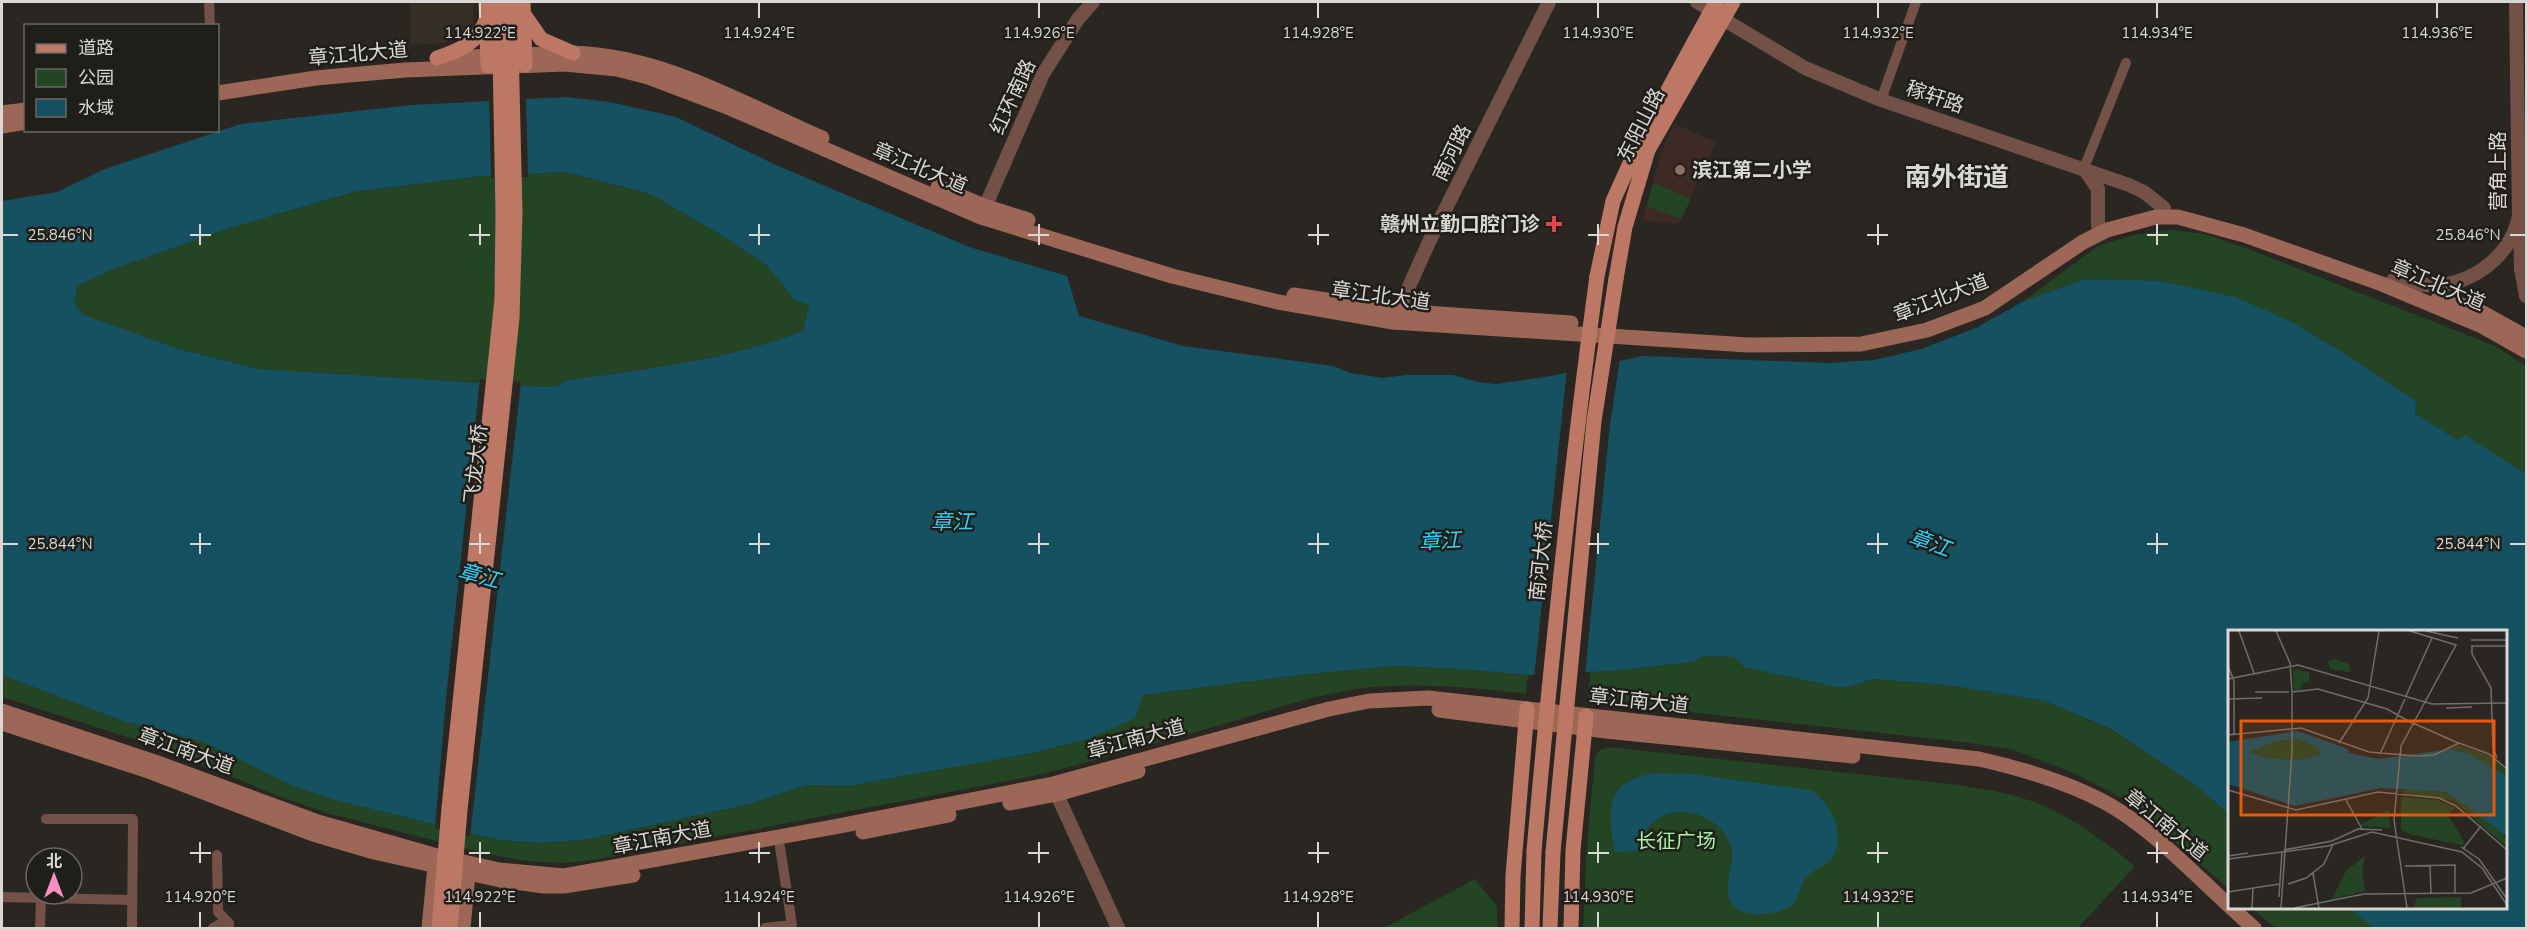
<svg xmlns="http://www.w3.org/2000/svg" width="2528" height="930" font-family="'Nunito Sans','Noto Sans SC',sans-serif">
	<style>
		.built { fill: #342e24 }
		.education { fill: #3d2a24 }
		.green { fill: #244524 }
		.water { fill: #155161; fill-rule: evenodd }
		.pier { fill: #2a2722 }
		.lines { fill: none; stroke-linecap: round; stroke-linejoin: round }
		.minor { stroke: #735147; stroke-width: 10 }
		.tertiary { stroke: #735147; stroke-width: 14 }
		.secondary { stroke: #9d6758; stroke-width: 15 }
		.primary { stroke: #bd7865; stroke-width: 15 }
		.primary-bridge { stroke: #bd7865; stroke-width: 15 }
		.ticks { fill: none; stroke: #dad8d5; stroke-width: 2 }
		.education-dot { fill: #8d6e63; stroke: #201e19; stroke-width: 2 }
		.health-dot { fill: #e0444e; stroke: #201e19; stroke-width: 2 }
		.labels { text-anchor: middle; dominant-baseline: central; stroke-width: 5; stroke-linejoin: round; paint-order: stroke }
		.street-label { font-size: 20px; fill: #dad8d5; stroke: #201e19 }
		.poi-label { font-size: 20px; font-weight: bold; fill: #dad8d5; stroke: #201e19; text-anchor: start }
		.park-label { font-size: 20px; fill: #a4f5a1; stroke: #201e19 }
		.water-label { font-size: 21px; font-style: italic; fill: #2dd3fb; stroke: #201e19 }
		.district-label { font-size: 26px; font-weight: bold; fill: #dad8d5; stroke: #201e19 }
		.inset-road { fill: none; stroke: #706e6a; stroke-width: 1.5 }
		.view { fill: #e8590c; fill-opacity: 0.15; stroke: #e8590c; stroke-width: 3 }
		.inset-edge { fill: none; stroke: #dad8d5; stroke-width: 3 }
		.ticks-label { font-size: 15px; text-anchor: middle; fill: #dad8d5; stroke: #201e19; stroke-width: 5; stroke-linejoin: round; paint-order: stroke }
	</style>
	<rect width="100%" height="100%" fill="#2a2722"/>
	<polygon class="built" points="410,2 474,2 473,23 466,35 445,43 410,45"/>
	<polygon class="education" points="1674,124 1716,142 1679,224 1643,221 1660,157"/>
	<g class="green">
		<path d="M 566,172 L 650,194 L 718,233 L 766,265 L 796,301 L 809,305 L 803,331 C 728,360 647,369 567,380 L 557,386 L 545,387 L 259,369 L 179,349 L 83,315 L 74,303 L 77,286 L 111,270 L 230,228 L 355,192 L 482,176 Z"/>
		<polygon points="1653,183 1691,199 1681,219 1647,206"/>
		<polygon points="2172,230 2205,234 2248,249 2495,346 2526,366 2526,474 2505,462 2457,440 2415,413 2416,401 2344,353 2290,321 2116,280 2085,279 2022,302 2098,246 2133,235"/>
		<polygon points="1702,656 1735,657 1843,688 1874,679 1947,685 2045,701 2110,729 2199,788 2229,814 2229,889 2126,800 2076,774 2014,750 1964,742 1588,701 1590,672 1693,662"/>
		<path d="M 1395,666 L 1460,669 L 1528,675 L 1526,694 C 1475,687 1423,683 1372,687 C 1324,692 1276,708 1230,722 C 1163,741 1096,761 1028,777 L 594,860 L 562,863 L 526,861 L 483,853 L 327,813 L 278,796 L 165,749 L 2,697 L 2,675 L 123,721 L 201,741 L 293,786 L 335,800 L 499,840 L 540,843 L 583,840 L 750,804 L 807,785 L 848,786 L 1028,754 L 1088,739 L 1143,695 L 1299,675 Z"/>
		<path d="M 1608,747 L 1959,785 C 1979,789 1999,791 2019,797 C 2063,810 2100,838 2135,866 L 2078,928 L 1583,928 L 1586,859 L 1595,756 L 1600,750 Z"/>
		<polygon points="1475,879 1497,907 1497,928 1384,928"/>
		<polygon points="2251,908 2349,908 2374,928 2276,928"/>
	</g>
	<g class="water">
		<path d="M 567,97 L 610,102 L 676,117 L 776,165 L 969,247 L 1067,276 L 1079,316 L 1183,346 L 1333,366 L 1350,373 L 1383,378 L 1406,375 L 1453,375 L 1478,382 L 1496,384 L 1551,376 L 1643,356 L 1830,363 L 1874,360 L 1921,349 L 1976,328 L 2022,302 L 2085,279 L 2160,281 L 2235,297 L 2290,321 L 2344,353 L 2416,401 L 2415,413 L 2457,440 L 2465,435 L 2526,474 L 2526,928 L 2374,928 L 2349,908 L 2506,908 L 2506,632 L 2230,632 L 2229,814 L 2199,788 L 2111,729 L 2045,701 L 1947,685 L 1874,679 L 1843,688 L 1744,667 L 1735,657 L 1703,656 L 1693,662 L 1609,671 L 1528,675 L 1460,669 L 1395,666 L 1299,675 L 1143,695 L 1135,718 L 1088,739 L 1028,754 L 848,786 L 807,785 L 750,804 L 583,840 L 540,843 L 499,840 L 335,800 L 293,786 L 201,741 L 123,721 L 2,675 L 2,201 L 57,192 L 105,169 L 241,124 L 412,105 ZM 566,172 L 650,194 L 718,233 L 766,265 L 796,301 L 809,305 L 803,331 C 728,360 647,369 567,380 L 557,386 L 545,387 L 259,369 L 179,349 L 84,315 L 74,303 L 77,286 L 111,270 L 230,228 L 354,192 L 482,176 Z"/>
		<path d="M 1655,773 L 1691,774 L 1810,790 C 1830,801 1844,830 1835,853 C 1830,865 1816,868 1807,876 C 1799,883 1800,896 1793,904 C 1781,916 1739,920 1730,901 C 1723,886 1734,867 1732,851 C 1727,820 1685,802 1659,818 C 1647,826 1640,837 1639,851 L 1615,852 C 1607,810 1605,781 1655,773 Z"/>
	</g>
	<g class="pier">
		<polygon points="526,96 528,177 491,178 489,98"/>
		<polygon points="1620,358 1610,424 1585,675 1534,678 1567,369"/>
		<polygon points="480,379 521,382 470,837 435,828 446,698"/>
	</g>
	<g class="lines">
		<g class="minor">
			<polyline points="209,2 210,26"/>
			<polyline points="1881,100 1916,2"/>
			<polyline points="2084,168 2126,63"/>
			<polyline points="46,819 133,819 132,928"/>
			<polyline points="217,855 218,912 229,923 229,928"/>
			<polyline points="2,897 132,900"/>
			<polyline points="40,928 41,898"/>
			<polyline points="213,928 226,921"/>
			<polyline points="765,928 792,925 780,847"/>
		</g>
		<g class="tertiary">
			<polyline points="1697,2 1711,10"/>
			<polyline points="1723,19 1805,68 1881,100 2129,185 2144,192 2164,208 2165,217"/>
			<polyline points="2085,170 2098,189 2098,226"/>
			<polyline points="982,214 1043,74 1078,19 1093,2"/>
			<polyline points="2520,224 2521,269 2526,296"/>
			<path d="M 2393,280 C 2403,282 2414,285 2425,285 C 2468,288 2510,259 2519,216 L 2516,2"/>
			<polyline points="1394,320 1429,242 1549,2"/>
			<polyline points="1053,786 1118,928"/>
		</g>
		<g class="secondary">
			<path d="M 443,58 L 573,53 C 664,56 741,103 822,138"/>
			<polyline points="218,93 316,78 405,70 565,64 617,69 648,77 730,108 981,217 1172,276 1278,302 1393,322 1748,345 1861,344 1927,330 1985,308 2083,242 2107,230 2156,217 2178,217 2244,235 2382,284 2480,325 2526,351"/>
			<polyline points="2,113 26,110"/>
			<polyline points="2,126 26,122"/>
			<polyline points="938,187 984,206 1028,220"/>
			<polyline points="1294,295 1397,311 1571,323"/>
			<polyline points="2439,297 2483,313 2526,337"/>
			<polyline points="1439,710 1606,731 1853,756"/>
			<path d="M 2,711 L 155,762 L 318,822 L 437,856 L 499,870 L 564,876 L 839,826 L 1053,784 L 1329,709 L 1369,701 L 1428,698 L 1979,759 C 2023,769 2068,782 2108,804 C 2158,832 2209,890 2254,928"/>
			<polyline points="2,723 151,772 313,834 374,852 500,880 544,886 564,886 633,875"/>
			<polyline points="1010,803 1057,794 1138,771"/>
			<polyline points="863,832 949,815"/>
			<polyline points="429,928 435,866"/>
			<polyline points="463,928 468,874"/>
		</g>
		<g class="primary">
			<polyline points="486,2 488,66"/>
			<polyline points="523,2 525,65"/>
			<polyline points="523,13 541,39 573,53"/>
			<path d="M 437,58 C 461,50 478,43 487,18"/>
			<polyline points="1597,276 1613,201 1638,145 1716,2"/>
			<polyline points="1616,279 1625,227 1648,150 1733,2"/>
			<polyline points="1512,928 1513,876 1527,709"/>
			<polyline points="1532,928 1534,851"/>
			<polyline points="1550,928 1553,852"/>
			<polyline points="1571,928 1573,850 1586,716"/>
		</g>
		<g class="primary-bridge">
			<path d="M 1534,851 C 1551,658 1571,467 1597,276"/>
			<polyline points="1553,852 1594,421 1616,279"/>
			<polyline points="439,928 449,808 502,299 503,213 499,2"/>
			<polyline points="450,928 460,810 512,318 515,213 510,2"/>
		</g>
	</g>
	<path class="ticks" d="M 480,3 L 480,18M 759,3 L 759,18M 1039,3 L 1039,18M 1318,3 L 1318,18M 1598,3 L 1598,18M 1878,3 L 1878,18M 2157,3 L 2157,18M 2437,3 L 2437,18M 200,224 L 200,245M 480,224 L 480,245M 759,224 L 759,245M 1039,224 L 1039,245M 1318,224 L 1318,245M 1598,224 L 1598,245M 1878,224 L 1878,245M 2157,224 L 2157,245M 3,235 L 18,235M 190,235 L 211,235M 469,235 L 490,235M 749,235 L 770,235M 1028,235 L 1049,235M 1308,235 L 1329,235M 1588,235 L 1609,235M 1867,235 L 1888,235M 2147,235 L 2168,235M 2510,235 L 2525,235M 200,533 L 200,554M 480,533 L 480,554M 759,533 L 759,554M 1039,533 L 1039,554M 1318,533 L 1318,554M 1598,533 L 1598,554M 1878,533 L 1878,554M 2157,533 L 2157,554M 3,544 L 18,544M 190,544 L 211,544M 469,544 L 490,544M 749,544 L 770,544M 1028,544 L 1049,544M 1308,544 L 1329,544M 1588,544 L 1609,544M 1867,544 L 1888,544M 2147,544 L 2168,544M 2510,544 L 2525,544M 200,842 L 200,863M 480,842 L 480,863M 759,842 L 759,863M 1039,842 L 1039,863M 1318,842 L 1318,863M 1598,842 L 1598,863M 1878,842 L 1878,863M 2157,842 L 2157,863M 190,853 L 211,853M 469,853 L 490,853M 749,853 L 770,853M 1028,853 L 1049,853M 1308,853 L 1329,853M 1588,853 L 1609,853M 1867,853 L 1888,853M 2147,853 L 2168,853M 200,912 L 200,927M 480,912 L 480,927M 759,912 L 759,927M 1039,912 L 1039,927M 1318,912 L 1318,927M 1598,912 L 1598,927M 1878,912 L 1878,927M 2157,912 L 2157,927"/>
	<circle class="education-dot" cx="1680" cy="170" r="6"/>
	<path class="health-dot" d="M1551 215h6v6h6v6h-6v6h-6v-6h-6v-6h6z"/>
	<g class="labels">
		<g class="street-label">
			<text transform="translate(358 54) rotate(-5)">章江北大道</text>
			<text transform="translate(1013 97) rotate(-65)">红环南路</text>
			<text transform="translate(1935 97) rotate(19)">稼轩路</text>
			<text transform="translate(1641 125) rotate(-63)">东阳山路</text>
			<text transform="translate(1452 153) rotate(-64)">南河路</text>
			<text transform="translate(920 168) rotate(23)">章江北大道</text>
			<text transform="translate(2498 171) rotate(-90)">营角上路</text>
			<text transform="translate(2438 285) rotate(23)">章江北大道</text>
			<text transform="translate(1381 296) rotate(8)">章江北大道</text>
			<text transform="translate(1941 298) rotate(-21)">章江北大道</text>
			<text transform="translate(476 464) rotate(-84)">飞龙大桥</text>
			<text transform="translate(1541 561) rotate(-84)">南河大桥</text>
			<text transform="translate(1639 701) rotate(6)">章江南大道</text>
			<text transform="translate(1136 739) rotate(-15)">章江南大道</text>
			<text transform="translate(186 751) rotate(20)">章江南大道</text>
			<text transform="translate(2166 825) rotate(39)">章江南大道</text>
			<text transform="translate(662 838) rotate(-11)">章江南大道</text>
		</g>
		<g class="poi-label">
			<text x="1692" y="170">滨江第二小学</text>
			<text x="1540" y="224" text-anchor="end">赣州立勤口腔门诊</text>
		</g>
		<g class="park-label">
			<text x="1676" y="841">长征广场</text>
		</g>
		<g class="water-label">
			<text x="952" y="522">章江</text>
			<text transform="translate(1440 541) rotate(-3)">章江</text>
			<text transform="translate(1930 543) rotate(20)">章江</text>
			<text transform="translate(479 576) rotate(15)">章江</text>
		</g>
		<g class="district-label">
			<text x="1957" y="177">南外街道</text>
		</g>
	</g>
	<g transform="translate(2228 630)">
		<rect width="279" height="279" fill="#2a2722"/>
		<path d="M 106,29 L 121,34 L 122,42 L 102,39 L 100,32 ZM 65,39 L 81,42 L 81,52 L 74,53 L 75,59 L 72,53 L 73,60 L 66,60 ZM 70,109 L 90,118 L 93,125 L 68,130 L 39,128 L 20,122 L 49,111 ZM 230,115 L 263,126 L 279,141 L 279,147 L 229,120 L 222,119 ZM 187,157 L 224,164 L 275,201 L 279,217 L 226,171 L 172,162 ZM 173,167 L 209,170 L 227,178 L 220,185 L 237,213 L 234,215 L 180,204 L 173,199 ZM 161,179 L 162,198 L 133,196 L 134,194 ZM 137,226 L 134,240 L 137,261 L 104,269 L 118,241 ZM 233,267 L 233,278 L 185,278 L 189,268 Z" fill="#244524"/>
		<path d="M 70,101 L 120,119 L 121,123 L 151,129 L 222,119 L 242,124 L 279,147 L 279,206 L 218,162 L 153,158 L 67,176 L 0,154 L 0,112 ZM 70,109 L 90,118 L 93,125 L 68,130 L 39,128 L 21,122 L 49,111 Z" fill="#155161" fill-rule="evenodd"/>
		<path class="inset-road" d="M 11,1 L 26,43M 48,1 L 62,33 L 64,62 L 64,122 L 53,278M 198,1 L 230,8M 243,10 L 279,10M 244,24 L 263,58 L 265,118 L 269,128M 244,24 L 244,16 L 279,16M 0,36 L 6,51 L 6,105M 0,49 L 70,35 L 204,74 L 279,73M 27,62 L 61,62M 64,62 L 90,59 L 159,79 L 184,93M 178,66 L 204,8M 0,69 L 34,68M 218,78 L 244,77M 185,93 L 230,113M 0,105 L 73,98 L 141,122 L 188,126 L 206,125 L 231,113 L 261,124 L 279,139M 111,113 L 140,68 L 151,1M 152,124 L 177,69M 0,160 L 68,180 L 150,162 L 211,168 L 228,176 L 279,220M 118,170 L 134,199M 233,217 L 251,229 L 279,269M 235,219 L 253,196M 56,220 L 104,211 L 130,199 L 154,200M 0,226 L 20,223M 0,229 L 100,216 L 144,202 L 234,222 L 254,238 L 279,275M 177,236 L 227,235 L 227,264M 202,236 L 203,264M 85,243 L 91,278M 60,254 L 78,248 L 96,234 L 105,214M 0,262 L 51,254M 51,267 L 54,222M 24,278 L 25,258M 66,278 L 136,264 L 243,263 L 279,248M 179,278 L 166,190 L 173,116 L 228,15 L 182,1"/>
		<path class="view" d="M 13,91 L 266,91 L 266,185 L 13,185 Z"/>
		<rect width="279" height="279" class="inset-edge"/>
	</g>
	<g class="ticks-label">
		<text x="480" y="38">114.922°E</text>
		<text x="759" y="38">114.924°E</text>
		<text x="1039" y="38">114.926°E</text>
		<text x="1318" y="38">114.928°E</text>
		<text x="1598" y="38">114.930°E</text>
		<text x="1878" y="38">114.932°E</text>
		<text x="2157" y="38">114.934°E</text>
		<text x="2437" y="38">114.936°E</text>
		<text x="60" y="240">25.846°N</text>
		<text x="2468" y="240">25.846°N</text>
		<text x="60" y="549">25.844°N</text>
		<text x="2468" y="549">25.844°N</text>
		<text x="200" y="902">114.920°E</text>
		<text x="480" y="902">114.922°E</text>
		<text x="759" y="902">114.924°E</text>
		<text x="1039" y="902">114.926°E</text>
		<text x="1318" y="902">114.928°E</text>
		<text x="1598" y="902">114.930°E</text>
		<text x="1878" y="902">114.932°E</text>
		<text x="2157" y="902">114.934°E</text>
	</g>
	<rect width="2528" height="930" fill="none" stroke="#dad8d5" stroke-width="6"/>
	<rect x="24" y="24" width="195" height="108" fill="#201e19" stroke="#6a6864" stroke-width="1.5"/>
	<rect x="36" y="44" width="30" height="9" fill="#bd7865" stroke="#6a6864" stroke-width="1.5"/>
	<text x="78" y="54" font-size="18" fill="#dad8d5">道路</text>
	<rect x="36" y="69" width="30" height="18" fill="#244524" stroke="#6a6864" stroke-width="1.5"/>
	<text x="78" y="84" font-size="18" fill="#dad8d5">公园</text>
	<rect x="36" y="99" width="30" height="18" fill="#155161" stroke="#6a6864" stroke-width="1.5"/>
	<text x="78" y="114" font-size="18" fill="#dad8d5">水域</text>
	<g transform="translate(54 876)"><circle r="28" fill="#201e19" stroke="#6a6864" stroke-width="1.5"/>
	<path d="M0-4.5L10 22L0 15L-10 22Z" fill="#fc8fc2"/>
	<text y="-9" font-size="16" font-weight="bold" text-anchor="middle" fill="#dad8d5">北</text>
	</g>
</svg>
